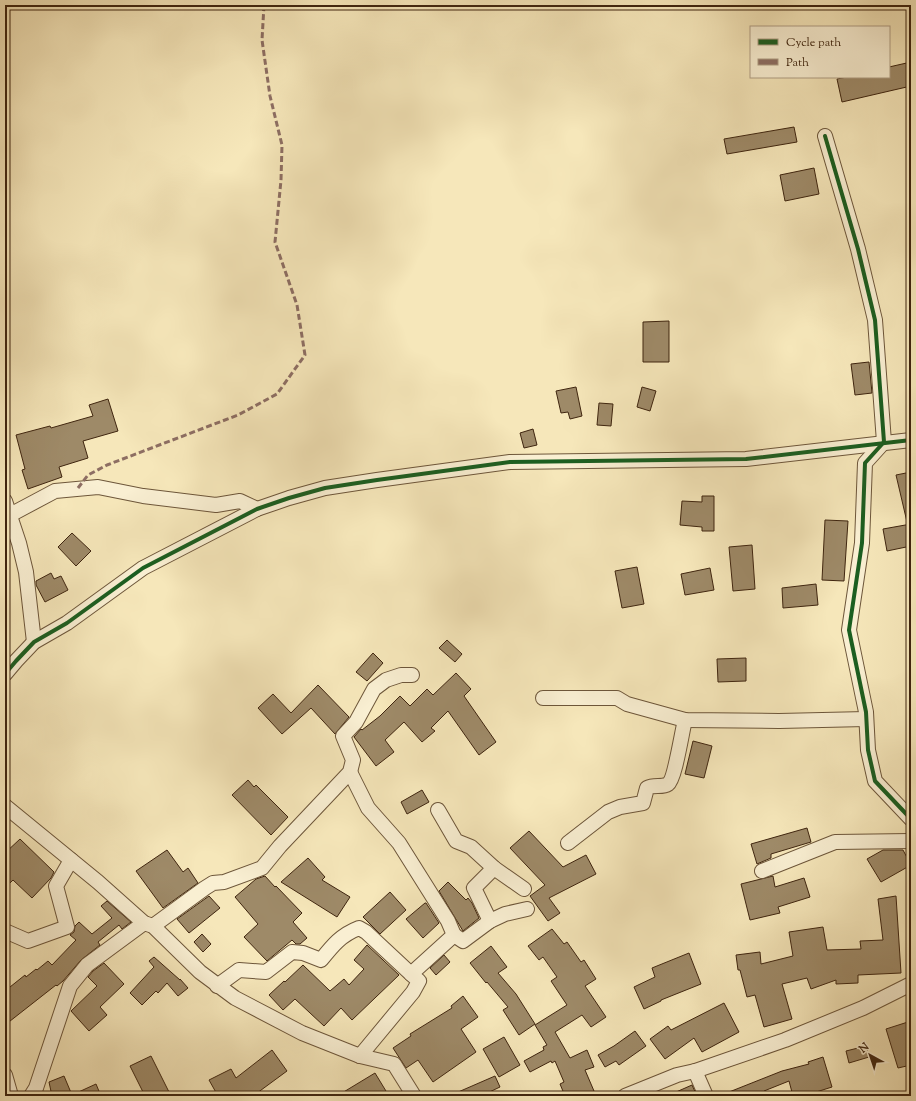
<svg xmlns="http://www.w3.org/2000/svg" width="916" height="1101" font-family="'Sorts Mill Goudy',serif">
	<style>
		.building { fill: #9e8a68; stroke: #3f250f }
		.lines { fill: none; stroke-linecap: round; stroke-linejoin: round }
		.minor-casing { stroke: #6d563a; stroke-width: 16 }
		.minor { stroke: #f9efd2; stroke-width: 14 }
		.quiet { stroke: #8d6e63; stroke-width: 3; stroke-dasharray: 6 3; stroke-linecap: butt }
		.cycleway-casing { stroke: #f9efd2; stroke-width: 6 }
		.cycleway { stroke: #1b5e20; stroke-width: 4 }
	</style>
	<rect width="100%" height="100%" fill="#f6e7ba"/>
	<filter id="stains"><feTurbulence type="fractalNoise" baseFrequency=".005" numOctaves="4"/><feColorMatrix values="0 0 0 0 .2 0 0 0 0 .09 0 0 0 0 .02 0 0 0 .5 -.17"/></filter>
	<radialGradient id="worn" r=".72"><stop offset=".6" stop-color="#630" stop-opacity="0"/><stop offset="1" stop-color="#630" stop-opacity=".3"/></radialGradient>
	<g class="building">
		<polygon points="911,62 911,86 842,102 837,79 847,77 889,77 889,67"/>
		<polygon points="794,127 797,142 727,154 724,139"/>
		<polygon points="814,168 819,194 785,201 780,175"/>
		<polygon points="669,321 669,362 643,362 643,322"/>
		<polygon points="869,362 872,393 855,395 851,364"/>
		<polygon points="576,387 582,416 570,419 568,412 561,413 556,391"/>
		<polygon points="642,387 656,391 650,411 637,407"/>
		<polygon points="108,399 118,431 83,441 88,458 59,467 62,477 28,489 22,470 25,469 16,435 50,426 51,428 93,416 89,405"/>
		<polygon points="599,403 613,404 611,426 597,425"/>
		<polygon points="533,429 537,445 524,448 520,433"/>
		<polygon points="911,472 911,522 907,522 896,475"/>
		<polygon points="702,496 714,496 714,531 702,531 702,527 680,525 682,501 702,502"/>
		<polygon points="825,520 848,521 844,581 822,580"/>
		<polygon points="911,524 911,546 887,551 883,529"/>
		<polygon points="72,533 91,551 76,566 58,547"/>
		<polygon points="752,545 755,589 733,591 729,547"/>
		<polygon points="637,567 644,604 622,608 615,571"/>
		<polygon points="710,568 714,590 685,595 681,574"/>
		<polygon points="51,573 54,579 61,576 68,590 45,602 36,585 36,581"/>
		<polygon points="816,584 818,605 783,608 782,588"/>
		<polygon points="447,640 462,654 455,662 439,648"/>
		<polygon points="373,653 383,663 367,681 356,672"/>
		<polygon points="746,658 746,681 718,682 717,659"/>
		<polygon points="456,673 471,689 464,696 496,742 479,755 448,711 431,728 435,731 422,742 404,722 385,740 394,752 376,766 354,737 361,729 362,730 380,716 400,696 410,706 427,689 433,695"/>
		<polygon points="318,685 349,717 335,734 311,708 282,734 258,708 273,694 291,713"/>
		<polygon points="693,741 712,746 704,778 685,774"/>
		<polygon points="248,780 254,787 256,785 288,817 271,835 232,795"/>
		<polygon points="422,790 429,802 407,814 401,802"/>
		<polygon points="807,828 811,842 771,854 771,858 757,864 751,844"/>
		<polygon points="529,831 563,867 586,855 596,874 549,898 560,913 548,921 530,896 545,885 510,848"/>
		<polygon points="20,839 54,872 51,878 32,898 13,880 5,888 5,853"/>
		<polygon points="167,850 183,872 188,868 198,883 163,908 136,871"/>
		<polygon points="883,850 903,850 911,865 881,882 867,859"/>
		<polygon points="308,858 325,877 322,880 350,897 337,917 281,882"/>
		<polygon points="265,876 275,887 276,886 302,913 293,922 307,938 300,944 296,944 292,940 267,961 244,937 258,924 235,897 256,879"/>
		<polygon points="773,876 775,887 804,878 810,897 778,907 780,913 750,920 741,884"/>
		<polygon points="448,882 466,900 468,898 472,903 479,918 463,931 439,891"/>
		<polygon points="390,892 406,910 380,934 363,917"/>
		<polygon points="209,896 220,908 189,933 177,919"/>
		<polygon points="896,896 901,973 858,975 858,983 836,984 836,980 811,989 807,978 782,984 792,1019 764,1027 755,995 747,997 740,970 738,970 736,955 760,952 761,964 793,956 789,932 823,927 827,950 861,949 860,941 883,940 878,899"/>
		<polygon points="107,901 131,922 122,929 119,925 98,942 100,945 81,960 63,981 57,986 56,985 5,1025 5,991 25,975 26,977 36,969 37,970 48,961 52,965 76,940 70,935 74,932 75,926 79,922 92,934 112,918 101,906"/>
		<polygon points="425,903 426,903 439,923 423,938 406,919"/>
		<polygon points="552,929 564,944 567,942 581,962 584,960 596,979 585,986 606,1017 591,1027 582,1015 555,1032 570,1058 587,1050 594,1067 585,1070 594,1091 581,1096 565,1096 560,1084 564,1082 555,1061 552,1063 551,1061 530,1072 524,1061 544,1050 543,1047 547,1045 535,1025 567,1005 551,981 557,977 543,957 539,960 528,946"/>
		<polygon points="202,934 211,944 203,952 194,942"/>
		<polygon points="367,945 399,975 352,1020 341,1008 324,1026 295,999 283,1010 269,995 284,981 285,982 303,965 330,991 344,979 349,985 364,969 354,960"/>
		<polygon points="491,946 507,967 498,973 516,994 535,1024 519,1035 503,1010 508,1007 487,982 486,983 470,963"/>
		<polygon points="689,953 701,984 661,1000 661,1001 644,1009 634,987 655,977 652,968"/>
		<polygon points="444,955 450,962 436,975 430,968"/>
		<polygon points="154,957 180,980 180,979 188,988 178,996 167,983 158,993 156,991 142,1005 130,993 154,967 149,961"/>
		<polygon points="104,963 124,984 100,1007 107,1015 89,1031 71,1011 97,986 88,977 93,971"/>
		<polygon points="463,996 478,1017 461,1029 476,1052 433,1082 418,1060 406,1068 393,1048 411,1036 410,1034 452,1008 451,1006"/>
		<polygon points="724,1003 739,1032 702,1052 694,1038 665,1059 650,1039 668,1026 671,1030"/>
		<polygon points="911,1021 911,1065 898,1068 886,1029"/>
		<polygon points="635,1031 646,1046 619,1065 616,1061 605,1067 598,1055 614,1046"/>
		<polygon points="504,1037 520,1065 499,1077 483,1049"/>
		<polygon points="866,1046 869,1057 849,1063 846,1051"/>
		<polygon points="272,1050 287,1071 253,1096 218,1096 209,1080 231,1069 236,1078"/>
		<polygon points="151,1056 171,1096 145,1096 130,1066"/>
		<polygon points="823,1057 832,1087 813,1093 814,1096 793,1096 789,1081 764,1091 766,1096 719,1096 782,1071 809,1064 808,1062"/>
		<polygon points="375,1073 389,1096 337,1096"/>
		<polygon points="64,1076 72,1095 96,1084 101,1096 52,1096 49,1082"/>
		<polygon points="495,1076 500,1087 481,1096 449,1096"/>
		<polygon points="692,1085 697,1096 667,1096"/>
	</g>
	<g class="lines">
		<defs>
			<g id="minor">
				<polyline points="825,136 858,249 875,320 884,442 865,463 862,543 849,630 866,712 868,750 875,781 911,819"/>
				<polyline points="5,501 19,543 26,572 34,642"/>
				<polyline points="10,515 55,491 98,487 143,496 216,505 240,501 257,509"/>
				<polyline points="5,674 16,661 34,642 67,623 143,568 257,509 289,498 325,488 377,480 510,462 746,459 911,440"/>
				<polyline points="543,698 617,698 627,704 685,720 779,721 866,719"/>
				<polyline points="350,772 368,808 399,843 448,921 454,935 411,974 419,981 413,992 360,1056"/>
				<polyline points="5,806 98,882 144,923 153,926 200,972 235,998 302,1033 360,1056 394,1064 414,1096"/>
				<polyline points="438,810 456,841 471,847 494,868 474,888 490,921"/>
				<path d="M 568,843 L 608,812 L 620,807 L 643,803 L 647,788 C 654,784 662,788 668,784 C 675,779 682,731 685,720"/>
				<polyline points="494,868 524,889"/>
				<polyline points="762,871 835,842 911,841"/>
				<polyline points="153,926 205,888 213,883 224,882 262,868 280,846 350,772 353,760 343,736 356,722 374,689 386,680 401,675 412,675"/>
				<polyline points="5,931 28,941 67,927 56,886 71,860"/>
				<polyline points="454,935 463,941 490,921 505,914 527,909"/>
				<path d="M 217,986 L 239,970 L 266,972 L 292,952 L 303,953 L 321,960 C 333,945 341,935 359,928 L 366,932 L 411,974"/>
				<polyline points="695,1071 706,1096"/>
				<polyline points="5,1075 11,1096"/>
				<polyline points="31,1096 36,1088 70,986 87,965 144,923"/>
				<polyline points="625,1096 677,1075 695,1071 785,1040 863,1008 911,984"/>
			</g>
		</defs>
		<use href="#minor" class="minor-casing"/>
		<use href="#minor" class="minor"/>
		<polyline class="quiet" points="78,488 88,475 107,465 238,415 277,394 305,355 297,305 275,242 281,180 282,145 270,96 262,40 264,5"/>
		<defs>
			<g id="cycleway">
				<polyline points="825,136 858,249 875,320 884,442 865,463 862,543 849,630 866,712 868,750 875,781 911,819"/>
				<polyline points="5,674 16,661 34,642 67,623 143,568 257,509 289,498 325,488 377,480 510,462 746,459 911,440"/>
			</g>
		</defs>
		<use href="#cycleway" class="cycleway-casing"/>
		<use href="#cycleway" class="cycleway"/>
	</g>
	<rect width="916" height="1101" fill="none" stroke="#f6e7ba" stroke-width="20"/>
	<rect x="6" y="6" width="904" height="1089" fill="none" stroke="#3f250f" stroke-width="2"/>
	<rect x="10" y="10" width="896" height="1081" fill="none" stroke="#3f250f"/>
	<rect x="750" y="26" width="140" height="52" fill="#f9efd2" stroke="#af9e84"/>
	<rect x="758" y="39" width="20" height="6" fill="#1b5e20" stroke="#af9e84"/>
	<text x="786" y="46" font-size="12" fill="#3f250f">Cycle path</text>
	<rect x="758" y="59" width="20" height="6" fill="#8d6e63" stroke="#af9e84"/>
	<text x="786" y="66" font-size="12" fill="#3f250f">Path</text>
	<g transform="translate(870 1055) rotate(320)" stroke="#f9efd2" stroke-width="3" paint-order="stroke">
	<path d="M0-3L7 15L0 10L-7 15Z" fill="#3f250f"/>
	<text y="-6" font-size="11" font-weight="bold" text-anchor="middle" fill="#3f250f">N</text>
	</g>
	<rect width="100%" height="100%" filter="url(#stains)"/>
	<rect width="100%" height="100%" fill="url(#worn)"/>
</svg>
